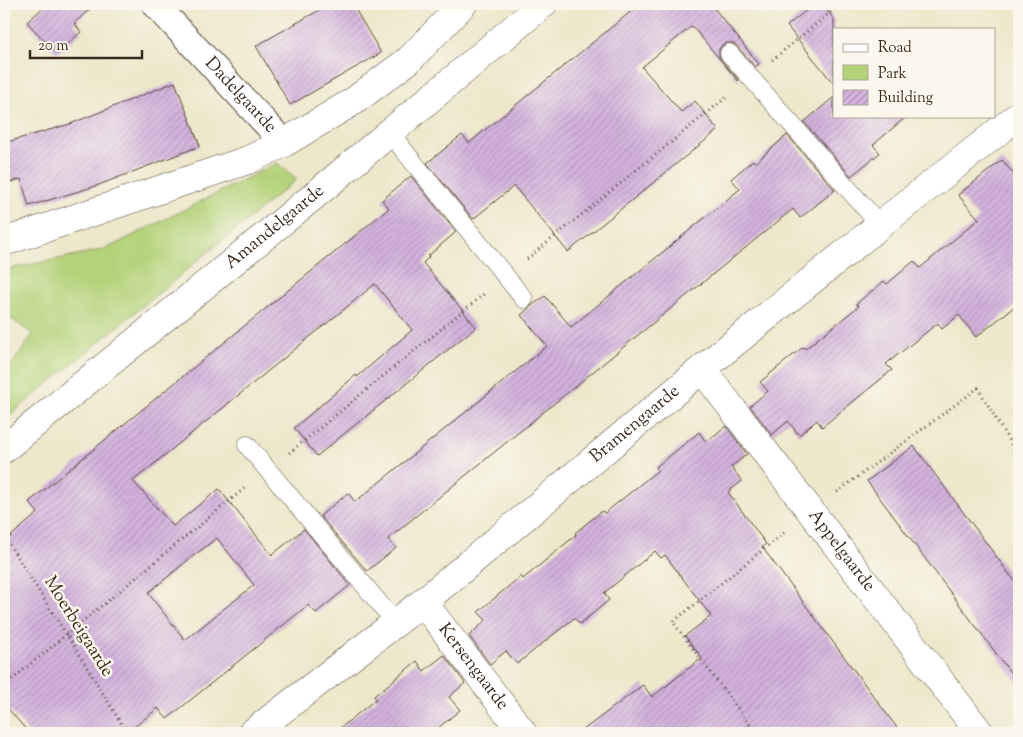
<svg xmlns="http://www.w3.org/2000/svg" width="1023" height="737" font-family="'Sorts Mill Goudy',serif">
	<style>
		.green { fill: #b3d279; stroke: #777e4c }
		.building { fill: url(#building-hatch); fill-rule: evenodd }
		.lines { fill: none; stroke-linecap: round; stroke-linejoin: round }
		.service-casing { stroke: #564638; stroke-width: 19 }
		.pedestrian-casing { stroke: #564638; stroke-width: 28 }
		.minor-casing { stroke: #564638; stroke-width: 29 }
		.path { stroke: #564638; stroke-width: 3; stroke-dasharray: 1 4; stroke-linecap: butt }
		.service { stroke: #fff; stroke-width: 18 }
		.pedestrian { stroke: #fff; stroke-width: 26 }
		.minor { stroke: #fff; stroke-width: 28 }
		.labels { text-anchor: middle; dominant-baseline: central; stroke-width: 5; stroke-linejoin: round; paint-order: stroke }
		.street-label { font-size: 18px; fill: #3b2a1e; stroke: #fbf7ec }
	</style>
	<defs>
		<pattern id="building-hatch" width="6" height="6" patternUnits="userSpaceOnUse" patternTransform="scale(1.25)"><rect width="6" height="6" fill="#d4b4df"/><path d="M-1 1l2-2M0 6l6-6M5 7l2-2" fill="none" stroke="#ad93b4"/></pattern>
	</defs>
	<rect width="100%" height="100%" fill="#fbf7ec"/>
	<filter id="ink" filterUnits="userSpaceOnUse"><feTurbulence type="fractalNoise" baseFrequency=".02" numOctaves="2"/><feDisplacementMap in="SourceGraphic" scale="10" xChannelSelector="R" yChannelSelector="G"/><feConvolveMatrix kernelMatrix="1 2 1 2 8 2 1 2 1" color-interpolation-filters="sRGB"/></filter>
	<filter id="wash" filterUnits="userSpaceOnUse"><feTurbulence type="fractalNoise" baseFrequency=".0096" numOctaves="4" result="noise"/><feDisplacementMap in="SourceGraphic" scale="20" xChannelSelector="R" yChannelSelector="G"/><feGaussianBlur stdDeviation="1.12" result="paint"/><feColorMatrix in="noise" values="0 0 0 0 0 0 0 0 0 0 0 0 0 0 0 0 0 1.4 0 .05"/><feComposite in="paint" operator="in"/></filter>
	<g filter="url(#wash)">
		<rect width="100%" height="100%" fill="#ede7cb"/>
		<polygon class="green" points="277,163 297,179 4,420 4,376 33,334 4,314 4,270 106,249"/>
		<g id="blocks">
			<g class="building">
				<polygon points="47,4 96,4 74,23 81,32 57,54 27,22"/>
				<polygon points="330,4 352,4 381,53 290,105 256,46"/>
				<polygon points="640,4 719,4 714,8 759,64 755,67 737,46 733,43 727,43 722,45 719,49 719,56 721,60 739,80 738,81 692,26 642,67 681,112 695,101 718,130 568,252 514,186 473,219 427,163 462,135 469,143"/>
				<polygon points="814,4 821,4 834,19 834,84 787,26"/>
				<polygon points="175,82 200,146 96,186 29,206 21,179 4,184 4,143 70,124"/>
				<polygon points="834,97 834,116 907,116 873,145 880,153 851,176 804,122"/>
				<polygon points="787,135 835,190 800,218 793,209 438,498 388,539 396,548 367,571 320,516 348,493 355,502 547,346 521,315 534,304 545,296 571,327 740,189 731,179 753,160 755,163"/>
				<polygon points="1002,160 1019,180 1019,303 976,337 959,315 942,329 938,323 886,364 892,370 822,427 817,420 799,435 788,421 772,435 750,406 768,391 760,382 803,347 805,349 859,306 856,304 884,281 887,284 914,261 920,268 979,219 958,195"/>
				<path d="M 411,176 L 456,232 L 428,256 L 429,257 L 423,263 L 476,327 L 317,456 L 294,428 L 356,375 L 357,377 L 412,330 L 375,284 L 133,481 L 173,526 L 219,489 L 272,555 L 304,529 L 350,585 L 316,613 L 308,605 L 167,719 L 158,708 L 127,733 L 29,733 L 4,704 L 4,542 L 38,513 L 29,502 L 389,208 L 382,200 ZM 217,538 L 254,585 L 185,640 L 148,593 L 193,556 Z"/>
				<polygon points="726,426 747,454 731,467 742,481 728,492 766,544 762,547 901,733 579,733 643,685 652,697 702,658 685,636 711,616 665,555 661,558 655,551 604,593 609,600 580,624 574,618 517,664 506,651 490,664 469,636 486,620 478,612 521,576 523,579 576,535 575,533 602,511 605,513 658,470 656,467 699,432 706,442"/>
				<polygon points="914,446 1019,587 1019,684 867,481"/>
				<polygon points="444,655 465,683 449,697 460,710 432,733 334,733 376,699 374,696 417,661 424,671"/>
			</g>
		</g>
	</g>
	<g filter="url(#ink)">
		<use href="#blocks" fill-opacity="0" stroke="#564638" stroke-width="1"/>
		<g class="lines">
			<defs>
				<g id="service">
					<polyline points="729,53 880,225"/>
					<polyline points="389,132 524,299"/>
					<polyline points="247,445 395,622"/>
				</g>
				<g id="pedestrian">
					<path id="s1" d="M 155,4 L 284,143"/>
				</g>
				<g id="minor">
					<polyline points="4,242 248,160 284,143 354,101 409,60 463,4"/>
					<path id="s2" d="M 702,369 L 980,733"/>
					<path id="s3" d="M 4,449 L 315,195 L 543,4"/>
					<path id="s4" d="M 423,602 L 523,733"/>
					<path id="s5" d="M 252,733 L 423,602 L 702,369 L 880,225 L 1019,115"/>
				</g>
			</defs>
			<use href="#service" class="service-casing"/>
			<use href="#pedestrian" class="pedestrian-casing"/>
			<use href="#minor" class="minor-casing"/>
			<g class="path">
				<polyline points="772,60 841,4"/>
				<polyline points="527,259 728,96"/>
				<polyline points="289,453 484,294"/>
				<polyline points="837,492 978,388 1019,458"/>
				<polyline points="4,536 77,651 127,733"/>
				<polyline points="4,686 245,488"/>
				<polyline points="756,733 673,622 785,532"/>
			</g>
			<use href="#service" class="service"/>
			<use href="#pedestrian" class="pedestrian"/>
			<use href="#minor" class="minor"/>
		</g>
	</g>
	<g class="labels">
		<g class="street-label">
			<text stroke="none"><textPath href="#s1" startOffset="125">Dadelgaarde</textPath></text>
			<text stroke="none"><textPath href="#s3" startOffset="350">Amandelgaarde</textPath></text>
			<text stroke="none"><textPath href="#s5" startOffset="492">Bramengaarde</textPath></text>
			<text stroke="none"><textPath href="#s2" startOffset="229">Appelgaarde</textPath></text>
			<text transform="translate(78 627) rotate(58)">Moerbeigaarde</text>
			<text stroke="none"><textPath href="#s4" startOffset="82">Kersengaarde</textPath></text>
		</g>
	</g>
	<rect width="1023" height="737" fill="none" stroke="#fbf7ec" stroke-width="20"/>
	<rect x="833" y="28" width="162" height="90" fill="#fbf7ec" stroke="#aea59a"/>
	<rect x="843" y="44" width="25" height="8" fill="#ffffff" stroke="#aea59a"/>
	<text x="878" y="52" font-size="15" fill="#3b2a1e">Road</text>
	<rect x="843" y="65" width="25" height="15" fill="#b3d279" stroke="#aea59a"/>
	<text x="878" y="78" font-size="15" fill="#3b2a1e">Park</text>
	<rect x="843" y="90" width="25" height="15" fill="url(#building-hatch)" stroke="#aea59a"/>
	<text x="878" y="102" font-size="15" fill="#3b2a1e">Building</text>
	<path d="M30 50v8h112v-8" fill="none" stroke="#3b2a1e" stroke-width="2.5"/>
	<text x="38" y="50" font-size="15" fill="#3b2a1e" stroke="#fbf7ec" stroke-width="4" paint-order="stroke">20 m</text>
</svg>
